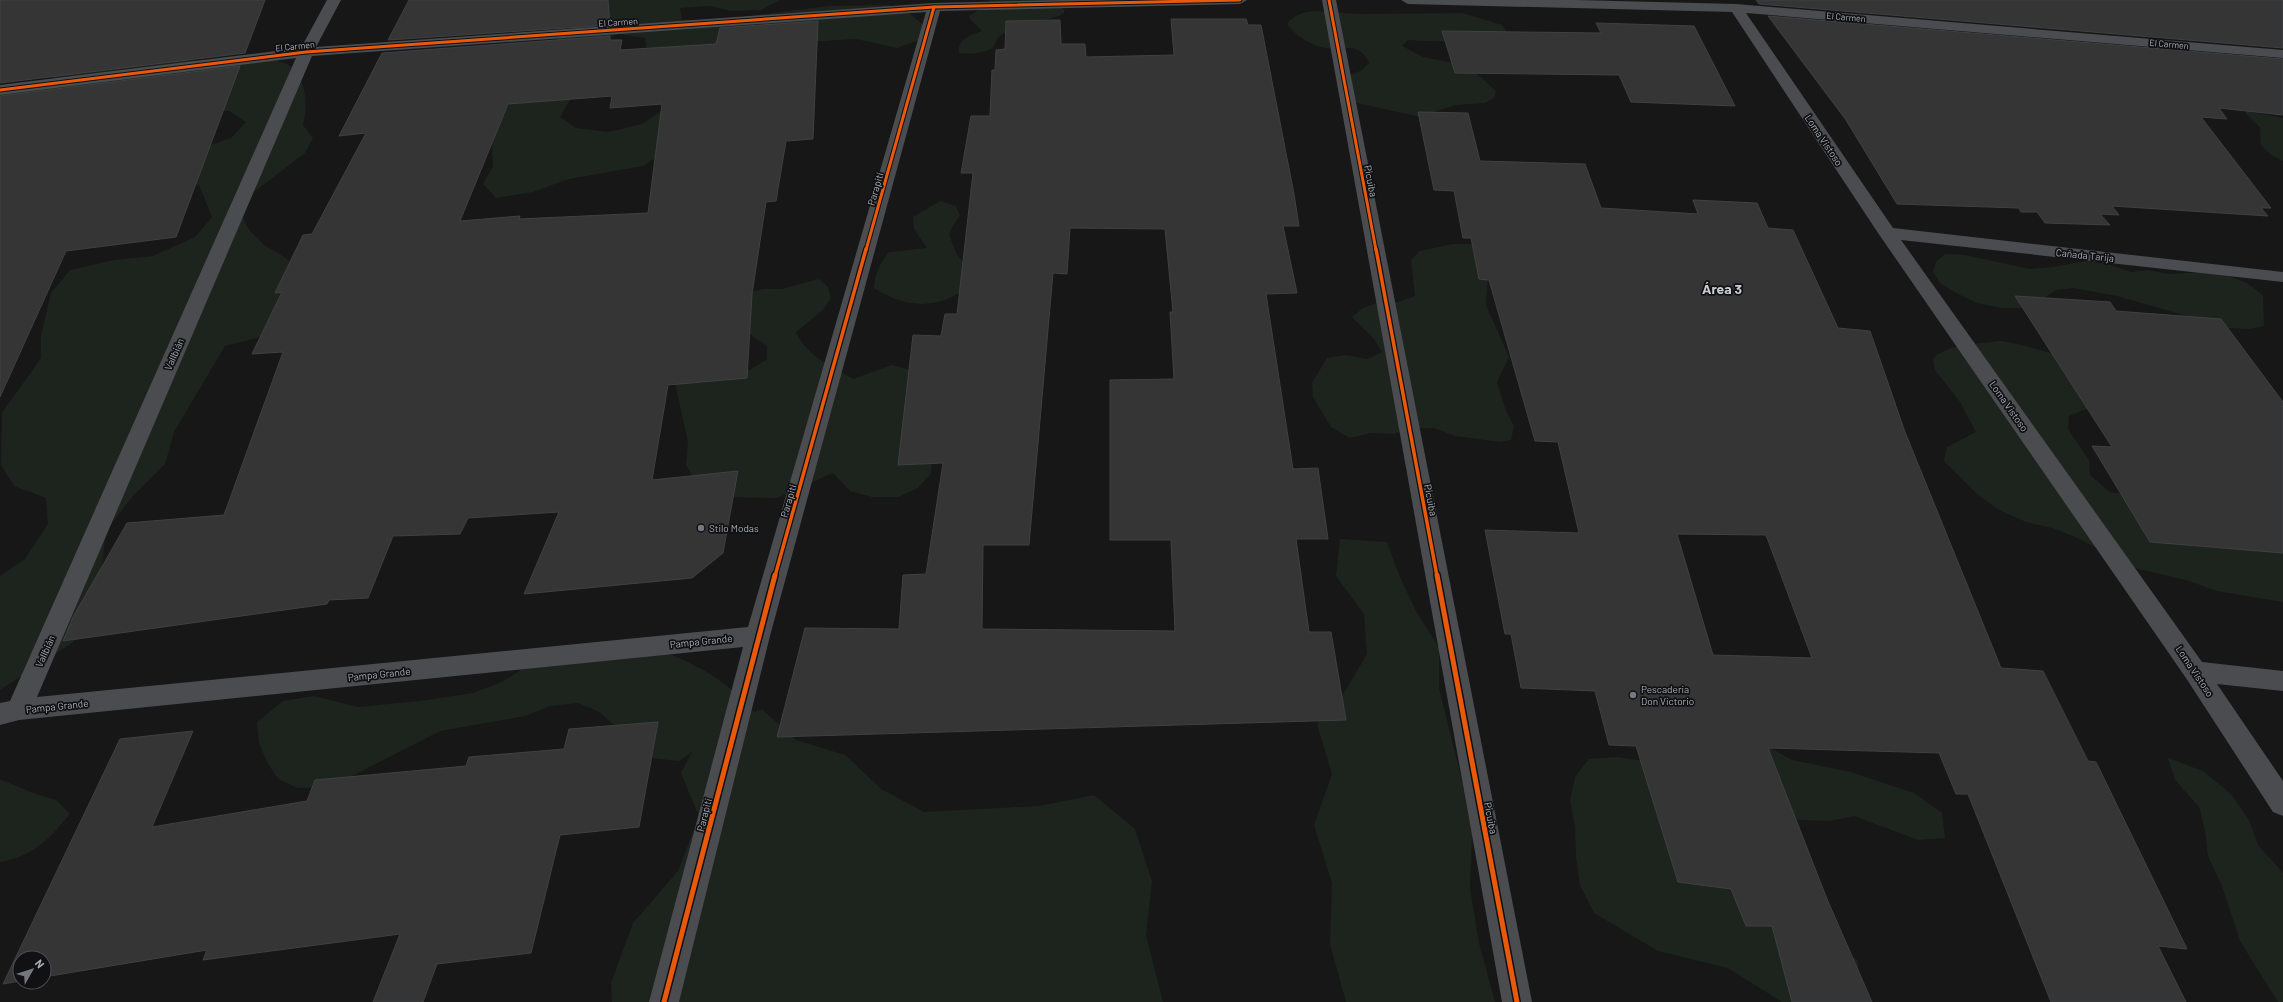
<svg xmlns="http://www.w3.org/2000/svg" width="2283" height="1002" font-family="Barlow,sans-serif">
	<style>
		.green { fill: #1d241e }
		.building { fill: #353536; stroke: #3f4043; fill-rule: evenodd }
		.lines { fill: none; stroke-linecap: round; stroke-linejoin: round }
		.street { fill: #4b4c50; fill-rule: evenodd }
		.cycleway-far2-casing { stroke: #111113; stroke-width: 5 }
		.cycleway-far1-casing { stroke: #111113; stroke-width: 6 }
		.cycleway-casing { stroke: #111113; stroke-width: 8 }
		.cycleway-far2 { stroke: #e8590c; stroke-width: 3 }
		.cycleway-far1 { stroke: #e8590c; stroke-width: 3.5 }
		.cycleway { stroke: #e8590c; stroke-width: 5 }
		.poi-dot { fill: #757880; stroke: #111113; stroke-width: 1.5 }
		.labels { text-anchor: middle; dominant-baseline: central; stroke-width: 3.5; stroke-linejoin: round; paint-order: stroke }
		.far-street-label { font-size: 9px; fill: #a8adb8; stroke: #111113 }
		.street-label { font-size: 10px; fill: #a8adb8; stroke: #111113 }
		.poi-label { font-size: 10px; fill: #a8adb8; stroke: #111113; text-anchor: start }
		.district-label { font-size: 14px; font-weight: bold; fill: #c9ccd4; stroke: #111113 }
	</style>
	<rect width="100%" height="100%" fill="#171717"/>
	<g class="green">
		<polygon points="557,0 780,0 761,10 731,11 710,6 680,8 682,20 710,21 829,6 888,5 909,13 922,24 922,39 897,48 856,39 647,51 645,38 619,34 592,44 571,85 570,100 560,117 576,128 609,132 642,124 665,109 667,150 643,166 569,179 533,192 496,198 483,184 493,166 490,107 553,42 573,29 552,24"/>
		<path d="M 988,0 L 1050,0 L 1064,10 L 1064,13 L 1059,16 L 1007,31 L 998,37 L 993,48 C 982,53 971,55 959,53 C 957,39 971,35 982,31 L 970,19 L 969,16 L 991,3 Z"/>
		<path d="M 1316,11 L 1360,14 L 1463,13 L 1502,25 L 1506,31 C 1477,44 1439,42 1408,40 L 1402,46 L 1423,57 L 1453,63 L 1466,68 L 1477,74 L 1496,91 L 1494,98 L 1485,103 L 1455,105 L 1420,117 L 1353,102 L 1340,80 L 1362,70 L 1369,63 C 1359,40 1344,51 1326,48 C 1312,46 1294,35 1287,24 C 1295,14 1303,12 1316,11 Z"/>
		<path d="M 269,58 C 275,61 285,62 290,66 C 307,80 308,106 303,125 L 313,138 L 305,153 L 254,192 L 241,213 L 249,230 L 264,245 L 286,258 L 299,274 L 269,335 L 225,346 L 174,432 L 165,464 L 132,497 L 106,531 L 102,565 L 106,600 L 72,643 L 0,690 L 0,576 L 25,559 L 48,524 L 46,498 L 14,486 L 1,465 L 2,413 L 41,358 L 41,336 L 51,293 L 70,270 L 114,260 L 153,256 L 195,237 L 212,217 L 199,185 L 167,181 L 196,150 L 231,138 L 246,122 L 229,111 L 200,110 L 0,125 L 0,90 L 19,93 L 55,84 L 51,73 L 175,61 Z"/>
		<polygon points="2246,111 2283,118 2283,161 2272,155 2261,146 2260,127 2246,114"/>
		<path d="M 940,201 L 956,206 L 960,216 L 953,225 L 949,235 L 957,255 L 965,264 L 969,286 C 939,310 906,309 874,288 C 875,272 880,264 889,252 L 927,248 L 914,229 L 913,217 Z"/>
		<polygon points="1453,244 1472,244 1490,250 1486,305 1509,357 1497,382 1506,411 1514,426 1511,440 1500,442 1455,436 1434,428 1412,429 1393,434 1370,433 1350,438 1331,427 1313,397 1312,383 1327,358 1346,355 1367,359 1382,352 1374,339 1352,317 1363,308 1379,302 1399,302 1415,296 1411,260 1420,251"/>
		<polygon points="1945,254 1965,255 2030,269 2053,267 2086,261 2107,264 2131,272 2148,270 2169,274 2204,272 2226,275 2247,283 2263,295 2264,326 2249,329 2229,328 2117,296 2073,288 2056,290 2036,304 2020,308 2001,308 1977,303 1958,294 1940,283 1933,272 1936,262"/>
		<path d="M 819,279 L 828,287 L 831,298 L 823,310 L 796,332 C 808,357 830,366 853,379 L 892,365 L 911,370 L 932,458 L 931,474 L 918,488 L 898,497 L 872,497 L 850,491 L 833,473 L 777,498 L 724,497 L 693,478 L 686,464 L 688,442 L 675,383 L 750,370 L 767,359 L 767,346 L 741,328 L 744,294 L 763,289 L 782,289 Z"/>
		<path d="M 2000,341 C 2023,344 2045,352 2067,357 L 2102,407 L 2083,410 L 2069,416 L 2068,429 L 2089,460 L 2090,475 L 2110,492 L 2136,496 L 2283,537 L 2283,602 L 2217,591 L 2186,580 L 2130,567 L 2080,539 L 2052,528 L 2026,522 L 1999,510 L 1977,494 L 1944,461 L 1947,447 L 1976,432 L 1960,402 L 1935,370 L 1933,358 C 1952,343 1976,344 2000,341 Z"/>
		<polygon points="1340,539 1387,542 1399,575 1416,611 1439,648 1439,688 1462,781 1472,835 1470,888 1479,943 1495,1002 1346,1002 1330,944 1332,883 1314,825 1332,774 1317,724 1346,690 1367,654 1364,614 1336,576"/>
		<path d="M 662,651 C 697,664 730,683 754,712 L 762,709 L 796,740 L 845,755 L 881,789 L 924,812 L 1039,806 L 1094,795 L 1135,829 L 1152,881 L 1146,935 L 1163,1002 L 612,1002 L 611,983 L 633,923 L 678,871 L 699,817 L 681,773 L 692,752 L 679,761 L 652,758 L 599,712 L 578,703 L 550,706 L 525,716 L 440,731 L 356,774 L 328,787 L 298,788 L 278,779 L 267,762 L 259,743 L 257,722 L 283,701 L 314,696 L 358,707 L 420,701 L 473,693 L 502,682 L 527,666 Z"/>
		<polygon points="1767,746 1792,760 1851,772 1914,793 1942,813 1945,838 1918,840 1854,816 1830,821 1800,820 1769,808 1832,938 1858,961 1859,990 1827,1002 1782,1002 1728,968 1658,951 1594,913 1580,885 1576,857 1575,827 1570,800 1575,777 1589,759 1617,757 1645,761"/>
		<polygon points="2168,758 2203,771 2231,794 2249,820 2258,845 2283,873 2283,1002 2278,1002 2240,941 2222,886 2208,856 2205,830 2199,807 2175,780"/>
		<path d="M 0,779 L 33,793 L 56,800 L 70,814 C 49,839 34,856 0,862 Z"/>
	</g>
	<g class="building">
		<polygon points="0,0 265,0 245,53 0,83"/>
		<polygon points="409,0 608,0 610,25 388,40"/>
		<polygon points="1756,0 2283,0 2283,48 1759,4"/>
		<polygon points="1768,16 2283,59 2283,115 2219,108 2227,119 2201,117 2271,208 2261,208 2268,216 2112,206 2119,215 2100,214 2110,225 2045,223 2037,212 2021,212 2019,208 1897,204 1846,120"/>
		<path d="M 1171,19 L 1246,19 L 1248,25 L 1261,25 L 1294,194 L 1299,226 L 1283,226 L 1297,293 L 1266,294 L 1293,469 L 1318,468 L 1328,539 L 1296,539 L 1309,632 L 1331,632 L 1346,720 L 777,737 L 805,628 L 899,629 L 903,575 L 926,574 L 943,463 L 898,465 L 913,335 L 941,336 L 945,314 L 957,314 L 973,173 L 961,173 L 971,116 L 990,116 L 992,70 L 995,70 L 996,50 L 1005,49 L 1006,21 L 1060,20 L 1061,44 L 1085,44 L 1086,57 L 1174,55 ZM 1070,228 L 1165,229 L 1173,312 L 1170,312 L 1174,379 L 1110,380 L 1110,540 L 1171,540 L 1175,631 L 982,629 L 983,545 L 1029,545 L 1053,273 L 1067,274 Z"/>
		<path d="M 818,21 L 813,139 L 786,141 L 776,201 L 766,202 L 752,294 L 747,378 L 668,385 L 652,480 L 738,471 L 723,553 L 692,578 L 524,594 L 559,512 L 468,518 L 460,534 L 393,536 L 368,598 L 329,600 L 327,604 L 63,641 L 73,617 L 127,523 L 224,515 L 283,352 L 252,354 L 282,292 L 275,293 L 303,235 L 312,234 L 366,133 L 339,136 L 382,53 L 610,36 L 610,40 L 622,40 L 620,50 L 716,44 L 720,28 ZM 612,96 L 610,108 L 662,104 L 648,213 L 519,219 L 520,216 L 460,221 L 508,104 Z"/>
		<polygon points="1596,23 1694,26 1735,106 1631,102 1619,75 1455,73 1442,31 1601,33"/>
		<polygon points="240,66 176,237 66,251 0,397 0,96"/>
		<path d="M 1418,112 L 1468,113 L 1480,161 L 1585,164 L 1601,208 L 1698,214 L 1693,200 L 1757,203 L 1768,228 L 1793,230 L 1838,328 L 1870,331 L 1905,432 L 2001,668 L 2043,671 L 2088,761 L 2096,762 L 2187,949 L 2158,946 L 2186,1002 L 2051,1002 L 1968,794 L 1956,794 L 1939,753 L 1768,748 L 1827,899 L 1872,1002 L 1792,1002 L 1772,926 L 1746,926 L 1731,889 L 1678,882 L 1636,746 L 1609,745 L 1595,691 L 1521,688 L 1511,634 L 1505,634 L 1485,530 L 1579,533 L 1558,442 L 1535,441 L 1489,280 L 1479,279 L 1471,238 L 1463,238 L 1454,191 L 1434,190 ZM 1677,534 L 1766,535 L 1812,658 L 1713,655 Z"/>
		<polygon points="2015,296 2110,302 2116,311 2221,319 2283,402 2283,553 2150,542 2092,446 2112,447"/>
		<polygon points="658,722 639,827 560,835 531,953 437,964 423,1002 373,1002 400,934 203,960 207,950 44,977 44,958 20,958 20,981 3,984 120,739 193,731 152,827 307,801 315,780 466,766 469,757 564,749 569,729"/>
	</g>
	<g class="lines">
		<g class="street">
			<path d="M 327,0 L 341,0 L 316,47 L 934,3 L 1061,0 L 1247,0 L 1240,4 L 940,11 L 770,636 L 679,1002 L 649,1002 L 743,647 L 19,720 L 0,725 L 0,703 L 10,701 L 296,58 L 0,95 L 0,85 L 301,48 ZM 926,12 L 748,627 L 37,697 L 312,56 Z"/>
			<polygon points="1322,0 1336,0 1532,1002 1502,1002"/>
			<polygon points="1401,0 1576,0 1736,4 2283,50 2283,58 1746,13 1893,228 2283,272 2283,282 1901,240 2202,662 2283,671 2283,691 2217,684 2283,781 2283,816 2273,812 2186,678 1878,233 1732,12 1408,4"/>
		</g>
		<defs>
			<g id="cycleway-far2">
				<polyline points="1329,0 1376,250"/>
				<polyline points="0,90 306,52 934,7 1240,0"/>
				<polyline points="866,250 934,7"/>
			</g>
			<g id="cycleway-far1">
				<polyline points="1376,249 1437,576"/>
				<polyline points="775,576 866,249"/>
			</g>
			<g id="cycleway">
				<polyline points="1437,575 1517,1002"/>
				<polyline points="664,1002 775,575"/>
			</g>
		</defs>
		<use href="#cycleway-far2" class="cycleway-far2-casing"/>
		<use href="#cycleway-far1" class="cycleway-far1-casing"/>
		<use href="#cycleway" class="cycleway-casing"/>
		<use href="#cycleway-far2" class="cycleway-far2"/>
		<use href="#cycleway-far1" class="cycleway-far1"/>
		<use href="#cycleway" class="cycleway"/>
	</g>
	<g class="poi-dot">
		<circle cx="701" cy="528" r="4"/>
		<circle cx="1633" cy="695" r="4"/>
	</g>
	<g class="labels">
		<g class="far-street-label">
			<text transform="translate(1846 17) rotate(5)">El Carmen</text>
			<text transform="translate(618 22) rotate(-4)">El Carmen</text>
			<text transform="translate(2169 44) rotate(5)">El Carmen</text>
			<text transform="translate(295 46) rotate(-6)">El Carmen</text>
		</g>
		<g class="street-label">
			<text transform="translate(1824 140) rotate(56)">Loma Vistoso</text>
			<text transform="translate(1371 181) rotate(79)">Picuiba</text>
			<text transform="translate(875 189) rotate(-74)">Parapití</text>
			<text transform="translate(2085 255) rotate(6)">Cañada Tarija</text>
			<text transform="translate(174 354) rotate(-66)">Vallbián</text>
			<text transform="translate(2009 406) rotate(55)">Loma Vistoso</text>
			<text transform="translate(1431 500) rotate(79)">Picuiba</text>
			<text transform="translate(788 501) rotate(-74)">Parapití</text>
			<text transform="translate(701 641) rotate(-6)">Pampa Grande</text>
			<text transform="translate(45 651) rotate(-66)">Vallbián</text>
			<text transform="translate(2195 671) rotate(56)">Loma Vistoso</text>
			<text transform="translate(379 674) rotate(-6)">Pampa Grande</text>
			<text transform="translate(57 706) rotate(-6)">Pampa Grande</text>
			<text transform="translate(704 815) rotate(-76)">Parapití</text>
			<text transform="translate(1491 818) rotate(79)">Picuiba</text>
		</g>
		<g class="poi-label">
			<text x="709" y="528">Stilo Modas</text>
			<text x="1641" y="689">Pescaderia<tspan x="1641" dy="12">Don Victorio</tspan></text>
		</g>
		<g class="district-label">
			<text x="1722" y="288">Área 3</text>
		</g>
	</g>
	<g transform="translate(32 970) rotate(51)"><circle r="19" fill="#111113" stroke="#4d4f55"/>
	<path d="M0-3L7 15L0 10L-7 15Z" fill="#757880"/>
	<text y="-6" font-size="11" font-weight="bold" text-anchor="middle" fill="#a8adb8">N</text>
	</g>
</svg>
